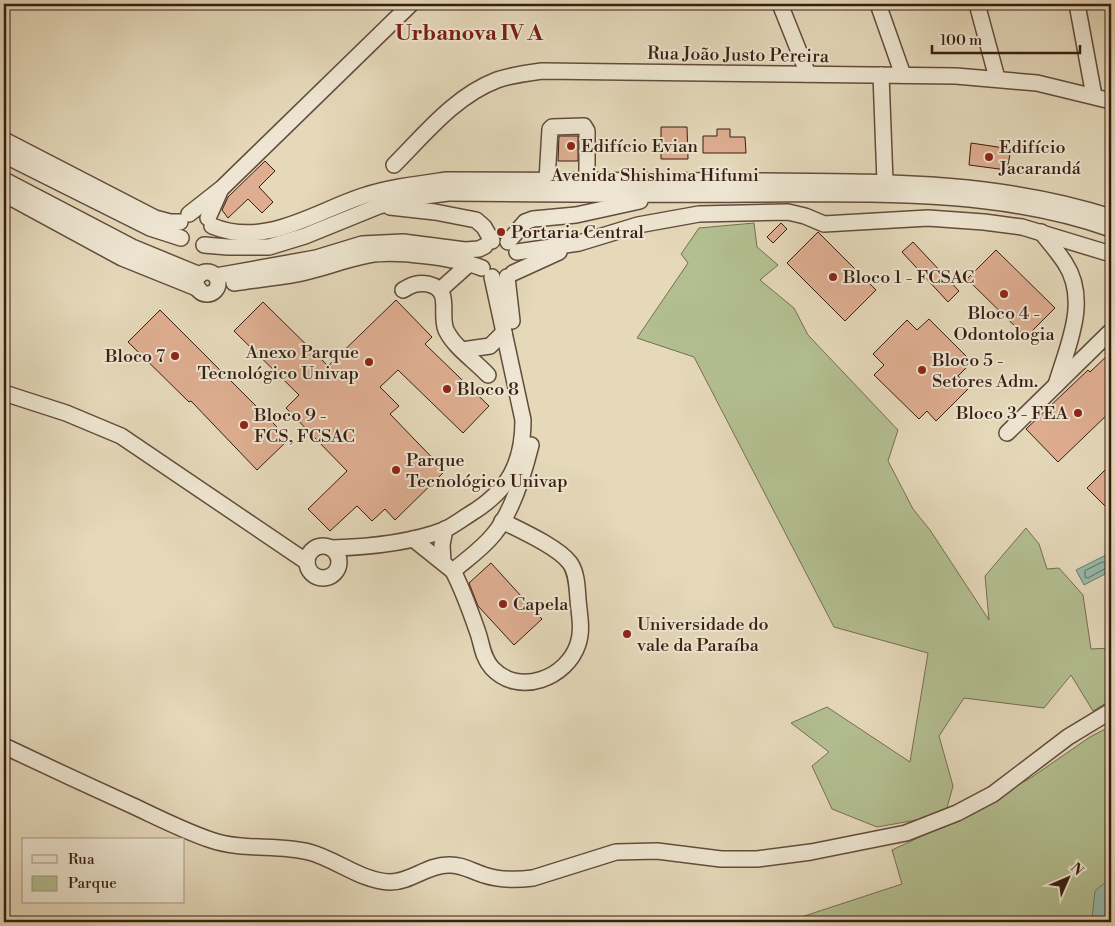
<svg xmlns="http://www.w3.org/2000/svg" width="1115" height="926" font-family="'Libre Bodoni',serif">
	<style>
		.green { fill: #b3bf91; stroke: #766e52 }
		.water { fill: #96baac; stroke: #707b6e }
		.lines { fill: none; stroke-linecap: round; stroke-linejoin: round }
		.shore { stroke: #676c5f; stroke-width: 1 }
		.building { fill: #dfae92; stroke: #381d12 }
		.minor-casing { stroke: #634c3c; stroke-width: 18 }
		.minor { stroke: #eee6d2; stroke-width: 15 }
		.poi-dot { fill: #8f2418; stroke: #eee6d2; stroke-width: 2 }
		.labels { text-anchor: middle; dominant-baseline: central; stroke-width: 4; stroke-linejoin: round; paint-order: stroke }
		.street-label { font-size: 18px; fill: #381d12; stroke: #eee6d2 }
		.poi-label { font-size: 18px; fill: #381d12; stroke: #eee6d2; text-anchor: start }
		.district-label { font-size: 22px; font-weight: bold; fill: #7a1f14; stroke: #eee6d2 }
	</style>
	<rect width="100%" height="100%" fill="#e5d9ba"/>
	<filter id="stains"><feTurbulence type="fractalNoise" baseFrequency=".004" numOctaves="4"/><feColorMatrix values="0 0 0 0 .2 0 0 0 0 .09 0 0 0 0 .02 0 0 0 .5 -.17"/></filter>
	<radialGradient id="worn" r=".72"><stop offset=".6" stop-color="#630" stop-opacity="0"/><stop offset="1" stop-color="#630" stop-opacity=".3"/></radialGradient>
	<g class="green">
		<polygon points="754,223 757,247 778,265 760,280 794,308 808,335 898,430 888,461 913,509 930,530 989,620 985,576 1026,528 1039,544 1047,569 1059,568 1083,595 1091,649 1111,648 1111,700 1093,711 1071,675 1044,708 964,698 939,736 953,786 945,815 877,827 832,809 812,766 829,752 791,723 827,707 910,762 928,653 834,627 694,357 637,338 688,263 681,254 699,228"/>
		<polygon points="1111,726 1111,880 1108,880 1092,918 1097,922 786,922 902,884 892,850 971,813 1032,777 1090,737"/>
	</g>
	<g class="water">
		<polygon points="1106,555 1111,564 1111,571 1084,585 1076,570"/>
		<polygon points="1108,880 1111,880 1111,922 1097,922 1092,918 1095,891"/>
	</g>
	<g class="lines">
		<polygon class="shore" points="1103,562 1107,565 1106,568 1088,578 1085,577 1085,571"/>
	</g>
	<g class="building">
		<polygon points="661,127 687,127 688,159 661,159"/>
		<polygon points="717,129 730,129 730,137 745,137 746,153 703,153 703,136 717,136"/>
		<polygon points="559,136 578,136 578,161 558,161"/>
		<polygon points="971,143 1011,149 1007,170 969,165"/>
		<polygon points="265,161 275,171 259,187 273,202 262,213 248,199 228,218 222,210 228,197"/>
		<polygon points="781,223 787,229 773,243 767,237"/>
		<polygon points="818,232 876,290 845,321 787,263"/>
		<polygon points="913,242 959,291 948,302 902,252"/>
		<polygon points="996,250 1055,308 1026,337 967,279"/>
		<polygon points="396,300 432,337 425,344 489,406 463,433 398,370 380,387 399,406 390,414 445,471 395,520 385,509 372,521 357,506 330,531 308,509 347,471 286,408 299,395 234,331 263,302 328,366"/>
		<polygon points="160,310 289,439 257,470 191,401 189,402 128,342"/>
		<polygon points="929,319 972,362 958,376 970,387 936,421 927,411 919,419 874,375 884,365 873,354 907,320 917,330"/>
		<polygon points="1111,352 1111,411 1058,462 1026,429 1088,370 1090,372"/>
		<polygon points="1111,464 1111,512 1087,488"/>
		<polygon points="491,563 542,619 514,645 478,606 469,583"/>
	</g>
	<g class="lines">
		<defs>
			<g id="minor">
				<polyline points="780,4 808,74"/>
				<polyline points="878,4 903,75"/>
				<polyline points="977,4 997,78"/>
				<polyline points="1077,4 1094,96"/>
				<polyline points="881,75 885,182"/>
				<polyline points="4,140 155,218 170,222 180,222"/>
				<polyline points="4,155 150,228 181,238"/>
				<path d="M 394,165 C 425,134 455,96 497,80 C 511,75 527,73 542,71 L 956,76 L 1037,83 L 1111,101"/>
				<polyline points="4,180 132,247 200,275"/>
				<polyline points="547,180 550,129 552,127 584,126 587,131 587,181"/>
				<polyline points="4,194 122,258 199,289"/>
				<polyline points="390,207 435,212 476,220 484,227 492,241"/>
				<polyline points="189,214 222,188 411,4"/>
				<polyline points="208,218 220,191"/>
				<path d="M 212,226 C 266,248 314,212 363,196 C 391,187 418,184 447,180 C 551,180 655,181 760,181 C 879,182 997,180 1111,217"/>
				<path d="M 1041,232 C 1049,242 1058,252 1065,263 C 1090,301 1067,347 1056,385"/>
				<polyline points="508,242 525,222 533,219 576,215 640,201"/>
				<path d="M 204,245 L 228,247 L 269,247 L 305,236 L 379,206 L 410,198 L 448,193 C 548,194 647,195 747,194 C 868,194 996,188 1111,229"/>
				<polyline points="517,252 579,243 638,225 699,214 788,212 805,216 824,224 928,218 984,222 1022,227 1111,254"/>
				<circle cx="207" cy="283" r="11"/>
				<polyline points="513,273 559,252"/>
				<polyline points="216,276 316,258 362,244 403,242 465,250 479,249 485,246"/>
				<polyline points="507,277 512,321"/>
				<path d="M 234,283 C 253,280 272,278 291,275 C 317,271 342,260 369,255 C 395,250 456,258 482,268"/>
				<path d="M 403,290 C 411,285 418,282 428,284 C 453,290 439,313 446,330 C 454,347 475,361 488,375"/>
				<polyline points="440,290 469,264"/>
				<polyline points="462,350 490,346 504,332"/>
				<polyline points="4,393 66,413 121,436 307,562"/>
				<polyline points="1007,433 1111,331"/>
				<path d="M 413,539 L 453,571 C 467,559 482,549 494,534 C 513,511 524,473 531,445"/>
				<circle cx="323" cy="562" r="16"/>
				<path d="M 332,548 C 369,547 410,543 444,530 C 453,526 462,519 470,514 C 508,491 523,464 523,420 L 492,277"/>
				<polyline points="443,562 442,545 445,529"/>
				<path d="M 453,571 C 463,590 470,610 477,630 C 482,643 482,657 492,668 C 519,697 567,678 578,644 C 583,629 579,614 578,599 C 577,587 577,573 570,563 C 558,547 520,530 502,521"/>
				<path d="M 4,746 C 46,766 89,786 131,805 C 157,817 184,831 211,840 C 243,851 277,844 309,852 C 336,859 361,881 390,882 C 411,882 427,865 448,865 C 461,864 471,871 484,875 C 499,880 517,880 533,878 L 616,852 L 657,851 L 721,859 L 757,859 L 811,852 L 906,833 L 957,813 L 993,794 L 1068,737 L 1111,711"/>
			</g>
		</defs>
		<use href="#minor" class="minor-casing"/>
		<use href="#minor" class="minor"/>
	</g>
	<g class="poi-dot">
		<circle cx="571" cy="146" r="5"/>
		<circle cx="989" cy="157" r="5"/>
		<circle cx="501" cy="232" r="5"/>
		<circle cx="833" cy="277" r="5"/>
		<circle cx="1004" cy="294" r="5"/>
		<circle cx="175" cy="356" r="5"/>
		<circle cx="369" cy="362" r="5"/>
		<circle cx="922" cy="370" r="5"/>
		<circle cx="447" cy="389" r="5"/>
		<circle cx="1078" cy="413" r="5"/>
		<circle cx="244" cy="425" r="5"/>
		<circle cx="396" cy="470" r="5"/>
		<circle cx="503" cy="604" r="5"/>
		<circle cx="627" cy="634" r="5"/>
	</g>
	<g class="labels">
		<g class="street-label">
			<text transform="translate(738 55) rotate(1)">Rua João Justo Pereira</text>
			<text x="655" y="175">Avenida Shishima Hifumi</text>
		</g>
		<g class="poi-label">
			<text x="581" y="146">Edifício Evian</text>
			<text x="999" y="147">Edifício<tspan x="999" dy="21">Jacarandá</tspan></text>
			<text x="511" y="232">Portaria Central</text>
			<text x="843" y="277">Bloco 1 - FCSAC</text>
			<text x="1004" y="313" text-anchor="middle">Bloco 4 -<tspan x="1004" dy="21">Odontologia</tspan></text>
			<text x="359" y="352" text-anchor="end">Anexo Parque<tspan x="359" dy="21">Tecnológico Univap</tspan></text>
			<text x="165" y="356" text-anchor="end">Bloco 7</text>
			<text x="932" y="360">Bloco 5 -<tspan x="932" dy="21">Setores Adm.</tspan></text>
			<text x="457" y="389">Bloco 8</text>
			<text x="1068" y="413" text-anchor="end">Bloco 3 - FEA</text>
			<text x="254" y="415">Bloco 9 -<tspan x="254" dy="21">FCS, FCSAC</tspan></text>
			<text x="406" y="460">Parque<tspan x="406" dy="21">Tecnológico Univap</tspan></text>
			<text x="513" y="604">Capela</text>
			<text x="637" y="624">Universidade do<tspan x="637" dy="21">vale da Paraíba</tspan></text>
		</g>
		<g class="district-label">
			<text x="469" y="33">Urbanova IV A</text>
		</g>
	</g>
	<rect width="1115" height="926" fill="none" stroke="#e5d9ba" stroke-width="20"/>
	<rect x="5" y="5" width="1105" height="916" fill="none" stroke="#381d12" stroke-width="2.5"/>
	<rect x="10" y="10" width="1095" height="906" fill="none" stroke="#381d12"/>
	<rect x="22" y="838" width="162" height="65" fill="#eee6d2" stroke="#a59685"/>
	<rect x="32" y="855" width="25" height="8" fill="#eee6d2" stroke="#a59685"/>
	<text x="68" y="864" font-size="15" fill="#381d12">Rua</text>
	<rect x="32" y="876" width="25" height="15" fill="#b3bf91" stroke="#a59685"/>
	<text x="68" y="888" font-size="15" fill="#381d12">Parque</text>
	<g transform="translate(1068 878) rotate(45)" stroke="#eee6d2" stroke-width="4" paint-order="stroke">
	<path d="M0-4L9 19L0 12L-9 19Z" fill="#381d12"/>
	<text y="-8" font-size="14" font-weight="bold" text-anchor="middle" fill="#381d12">N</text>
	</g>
	<path d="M932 45v8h148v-8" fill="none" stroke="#381d12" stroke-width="2.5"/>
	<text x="940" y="45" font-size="15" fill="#381d12" stroke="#eee6d2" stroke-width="4" paint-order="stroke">100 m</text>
	<rect width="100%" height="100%" filter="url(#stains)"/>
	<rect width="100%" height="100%" fill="url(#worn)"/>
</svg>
